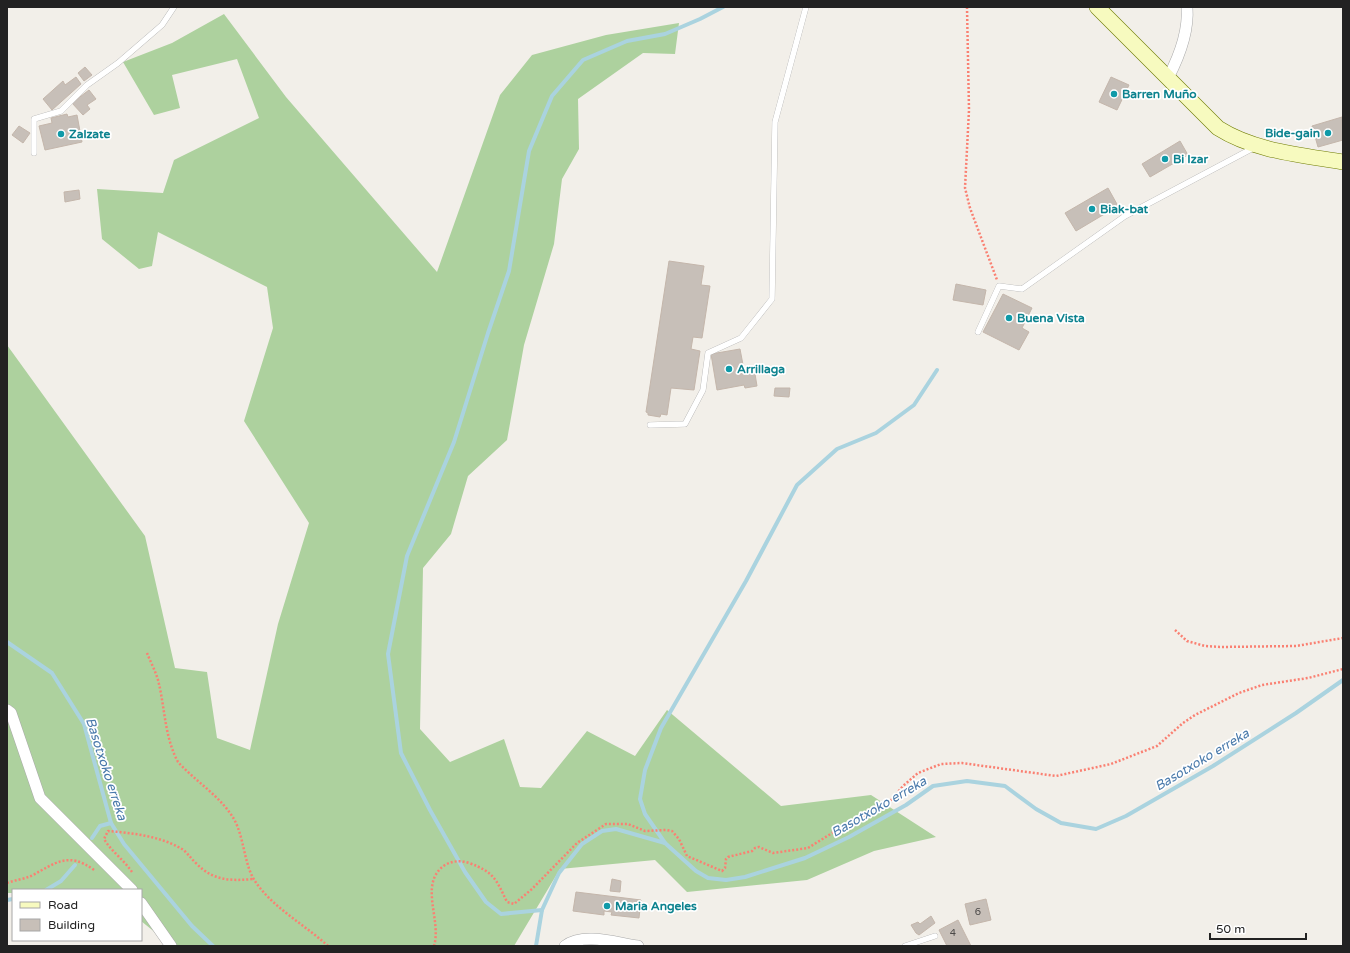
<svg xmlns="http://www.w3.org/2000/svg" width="1350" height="953" font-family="'Varela Round',sans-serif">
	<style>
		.forest { fill: #add19e }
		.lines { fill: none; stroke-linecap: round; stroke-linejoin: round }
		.stream { stroke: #aad3df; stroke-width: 4 }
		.building { fill: #c7bfb8; stroke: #c4b6ab }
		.lane-casing { stroke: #a9a9a9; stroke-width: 6 }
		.street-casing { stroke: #a9a9a9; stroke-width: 12 }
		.secondary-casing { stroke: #707d05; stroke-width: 16 }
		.path { stroke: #fa8072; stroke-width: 2.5; stroke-dasharray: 2 2; stroke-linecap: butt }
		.lane { stroke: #fff; stroke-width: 5.5 }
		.street { stroke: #fff; stroke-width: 11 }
		.secondary { stroke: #f7fabf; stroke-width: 15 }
		.culture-dot { fill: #0f9aa8; stroke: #fff; stroke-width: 1.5 }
		.labels { text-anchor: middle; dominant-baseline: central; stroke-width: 3.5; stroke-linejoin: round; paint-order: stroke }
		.number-label { font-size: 10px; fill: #4b4948 }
		.culture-label { font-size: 12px; font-weight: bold; fill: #0d838f; stroke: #fff; text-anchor: start }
		.water-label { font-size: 13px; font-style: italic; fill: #4a7aab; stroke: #fff }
	</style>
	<rect width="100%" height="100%" fill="#f2efe9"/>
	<polygon class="forest" points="224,14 286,97 437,272 500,95 532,55 606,35 679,23 675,54 643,53 578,99 579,149 562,179 554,244 524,345 507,440 468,476 451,534 423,568 420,729 450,762 504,739 520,787 541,788 587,731 635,756 667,710 781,806 871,795 936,837 874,851 807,880 687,892 655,860 560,869 514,946 172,946 141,921 141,890 13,890 13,893 7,893 7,345 145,536 175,668 207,672 217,738 250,750 278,624 309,523 244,421 273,328 267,287 158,232 152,266 139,269 102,239 97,189 163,193 174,160 259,118 237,59 172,75 180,108 154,115 123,62 172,43"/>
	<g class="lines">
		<g class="stream">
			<polyline points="7,642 52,673 84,724 111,823 124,844 192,926 213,946"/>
			<polyline points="92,838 100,826 111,823"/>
			<polyline points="665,843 645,814 640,799 645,770 661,728 746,581 797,485 837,449 876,433 914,405 937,370"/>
			<polyline points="46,890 61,881 75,865"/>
			<polyline points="7,900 13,899"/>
			<polyline points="542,910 501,914 486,902 465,872 430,810 401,753 388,654 407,556 454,442 488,333 509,271 529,151 552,96 583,60 627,41 665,34 700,19 723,7"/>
			<polyline points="536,946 542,910 559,873 582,844 602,831 616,829 665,843 696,871 708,878 726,880 745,877 805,858 849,837 906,805 933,786 967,781 1005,786 1036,809 1061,823 1096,829 1126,816 1213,766 1296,713 1343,680"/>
		</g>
	</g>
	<g class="building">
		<polygon points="85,67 92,75 84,81 78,73"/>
		<polygon points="76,77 81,84 52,110 43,99 63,81 65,85"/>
		<polygon points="1111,77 1129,85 1117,110 1099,102"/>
		<polygon points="89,90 96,99 87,105 90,109 83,115 72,103"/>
		<polygon points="67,114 68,117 77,115 82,142 45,150 39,126 52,123 51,118"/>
		<polygon points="1342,117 1343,140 1318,147 1312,126"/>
		<polygon points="19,126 30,133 23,143 12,135"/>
		<polygon points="1180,141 1188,155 1150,177 1142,164"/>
		<polygon points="1108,188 1118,206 1076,231 1065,213"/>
		<polygon points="79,190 80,199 65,202 64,192"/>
		<polygon points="669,261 704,266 701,285 710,286 702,338 693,337 691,349 700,351 694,390 671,388 667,415 661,414 660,417 648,415 648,413 646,412"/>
		<polygon points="956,284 986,290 983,305 953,300"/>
		<polygon points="1003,294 1032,308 1022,328 1029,332 1019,350 983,332"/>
		<polygon points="740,349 744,370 754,368 757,386 745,388 744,385 717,390 711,354"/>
		<polygon points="775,388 790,388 789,397 774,396"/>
		<polygon points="612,879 621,881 620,892 610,891"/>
		<polygon points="576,892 641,900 639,918 611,915 612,912 604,911 604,915 573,911"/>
		<polygon points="986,899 991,920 970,925 965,904"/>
		<polygon points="931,916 935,923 919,935 916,933 911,925 918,922 920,924"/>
		<polygon points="958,920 971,946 947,946 939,930"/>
	</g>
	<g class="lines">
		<defs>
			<g id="lane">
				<polyline points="34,153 34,119 61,111 87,85 118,63 162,25 174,7"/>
				<polyline points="978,332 999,286 1022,289 1125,216 1255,147"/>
				<polyline points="650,425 685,424 703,390 708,353 741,338 772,299 775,122 806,7"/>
				<polyline points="905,946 935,936"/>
			</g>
			<g id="street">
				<path d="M 1168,78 C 1179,57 1189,32 1187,7"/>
				<polyline points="7,710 11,713 40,798 132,890"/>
				<polyline points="141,903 171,946"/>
				<path d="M 565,946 C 584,932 616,943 638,946"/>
			</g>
			<path id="secondary" d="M 1097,7 L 1218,128 C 1254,151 1301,155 1343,162"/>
		</defs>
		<use href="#lane" class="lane-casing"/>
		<use href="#street" class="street-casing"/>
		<use href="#secondary" class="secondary-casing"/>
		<g class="path">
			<polyline points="967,7 969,110 965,188 970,208 997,280"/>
			<polyline points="1175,630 1187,641 1205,646 1220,647 1296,646 1343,638"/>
			<path d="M 147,653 C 151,663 157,674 159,684 C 165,710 165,738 178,762 C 196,782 222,797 235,821 C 245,841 244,867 257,884 C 275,909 305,925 328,946"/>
			<path d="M 132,872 C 124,860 111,851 104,839 L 108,831 C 132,833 160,836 182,849 C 188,853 191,859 197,864 C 213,881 232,881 253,879"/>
			<path d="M 7,883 C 15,880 24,879 31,876 C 56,863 68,851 94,870"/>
			<path d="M 434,946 C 442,920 418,883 445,865 C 452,861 461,860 469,863 C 494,872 496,879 507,902 L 514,904 L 532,889 L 577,843 L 606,824 L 628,824 L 645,831 L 666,830 L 672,831 L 679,839 L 687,856 L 722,871 L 725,868 L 726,859 L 728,857 L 752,851 L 755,848 L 759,847 L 773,853 L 808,848 L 853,820 L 876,811 L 887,805 L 903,786 L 918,773 L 941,764 L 962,763 L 1056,776 L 1111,764 L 1157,746 L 1183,723 L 1195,715 L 1239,693 L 1262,685 L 1308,678 L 1343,669"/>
		</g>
		<use href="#lane" class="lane"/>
		<use href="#street" class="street"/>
		<use href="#secondary" class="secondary"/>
	</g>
	<g class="culture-dot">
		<circle cx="1114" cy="94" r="4"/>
		<circle cx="1328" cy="133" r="4"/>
		<circle cx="61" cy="134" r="4"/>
		<circle cx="1165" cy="159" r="4"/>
		<circle cx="1092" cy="209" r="4"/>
		<circle cx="1009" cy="318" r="4"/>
		<circle cx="729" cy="369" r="4"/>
		<circle cx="607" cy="906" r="4"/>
	</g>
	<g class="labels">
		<g class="number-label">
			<text x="978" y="912">6</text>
			<text x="953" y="933">4</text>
		</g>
		<g class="culture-label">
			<text x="1122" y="94">Barren Muño</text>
			<text x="1320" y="133" text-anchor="end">Bide-gain</text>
			<text x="69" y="134">Zalzate</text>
			<text x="1173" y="159">Bi Izar</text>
			<text x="1100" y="209">Biak-bat</text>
			<text x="1017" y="318">Buena Vista</text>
			<text x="737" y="369">Arrillaga</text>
			<text x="615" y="906">Maria Angeles</text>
		</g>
		<g class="water-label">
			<text transform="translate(1202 760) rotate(-31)">Basotxoko erreka</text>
			<text transform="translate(106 769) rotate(72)">Basotxoko erreka</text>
			<text transform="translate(879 807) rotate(-30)">Basotxoko erreka</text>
		</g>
	</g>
	<rect width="1350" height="953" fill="none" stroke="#222222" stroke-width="16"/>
	<rect x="12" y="889" width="130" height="52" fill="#ffffff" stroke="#a7a7a7"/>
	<rect x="20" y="902" width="20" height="6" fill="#f7fabf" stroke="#a7a7a7"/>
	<text x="48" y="909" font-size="12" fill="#222222">Road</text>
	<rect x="20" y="919" width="20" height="12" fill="#c7bfb8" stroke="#a7a7a7"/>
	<text x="48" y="929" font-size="12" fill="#222222">Building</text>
	<path d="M1210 933v6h96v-6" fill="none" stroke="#222222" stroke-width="2"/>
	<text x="1216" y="933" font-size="12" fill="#222222" stroke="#ffffff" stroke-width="3" paint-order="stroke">50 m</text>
</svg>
